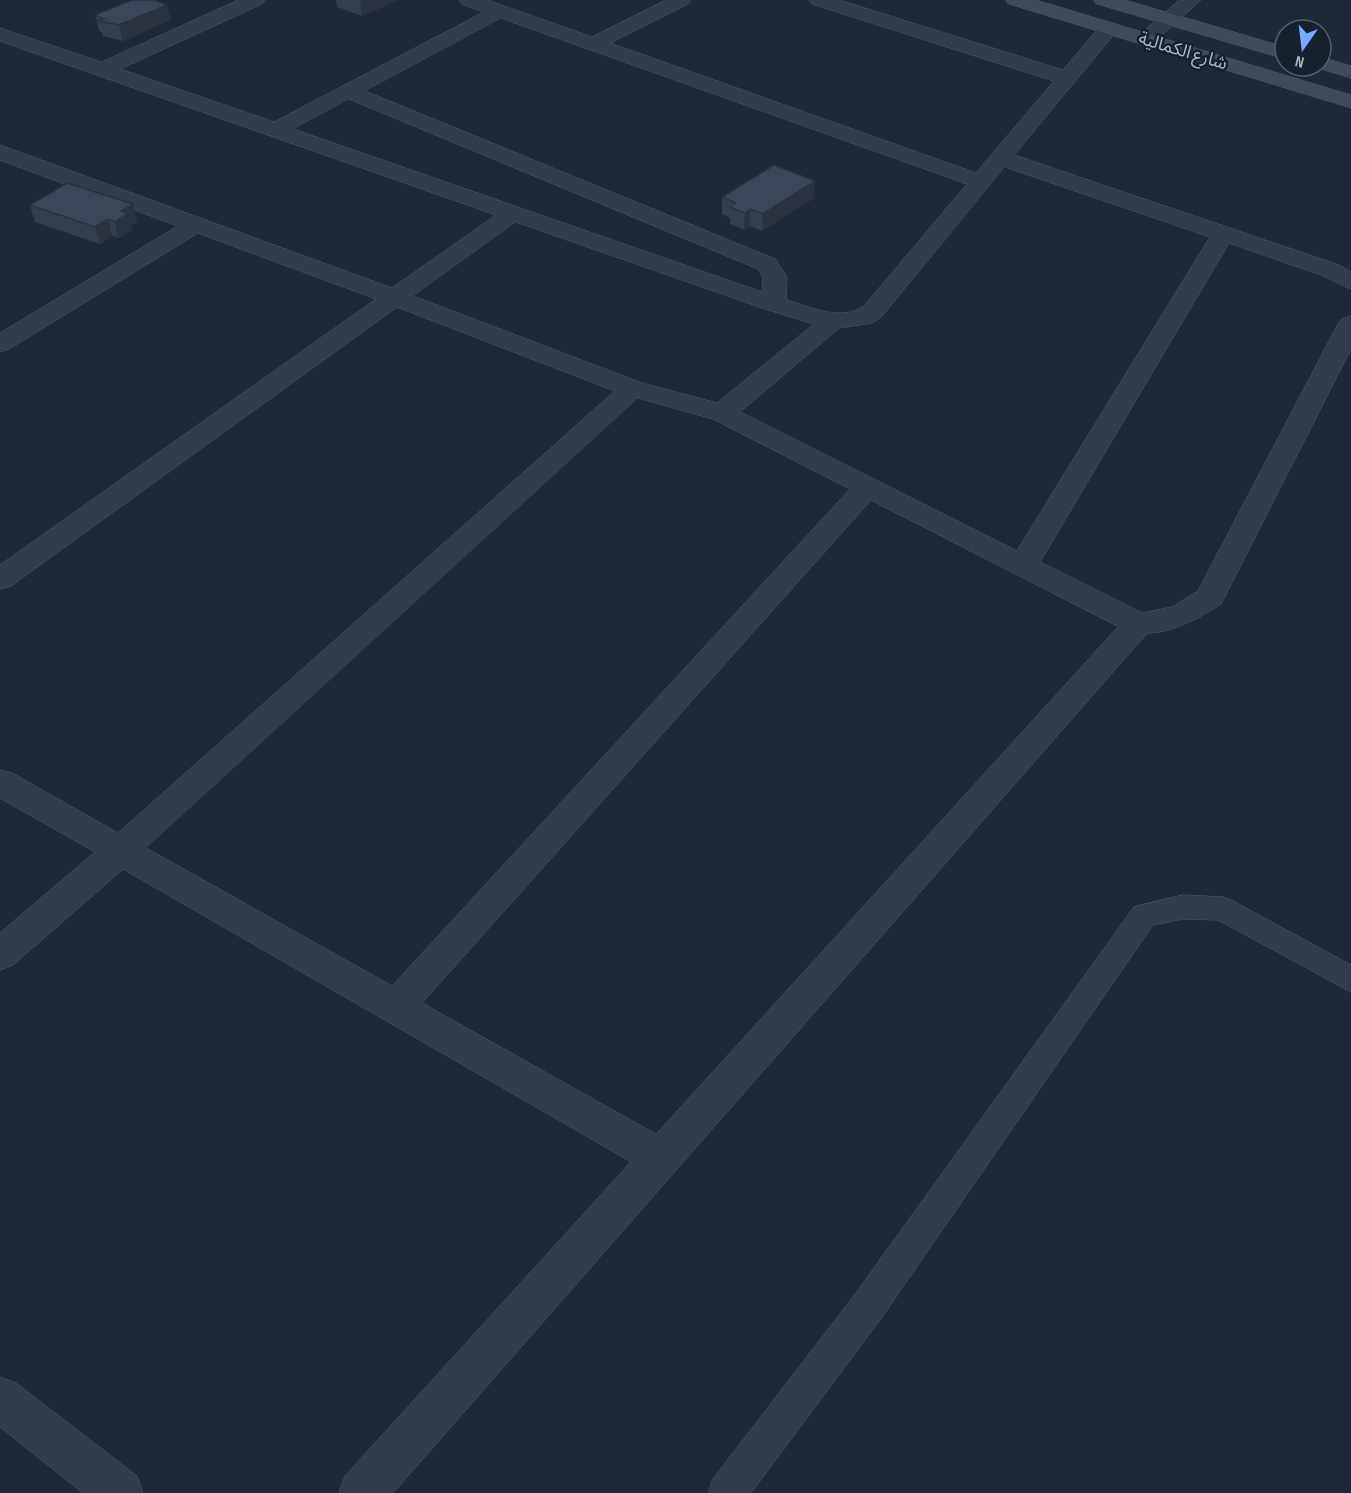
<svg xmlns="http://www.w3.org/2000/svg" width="1351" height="1493" font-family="'Sofia Sans Condensed','Noto Sans Arabic',sans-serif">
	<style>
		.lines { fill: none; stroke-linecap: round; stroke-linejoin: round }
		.service-casing { stroke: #4f5967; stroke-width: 1 }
		.minor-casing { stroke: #4f5967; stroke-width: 1 }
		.tertiary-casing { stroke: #4f5967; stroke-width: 1 }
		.secondary-casing { stroke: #4f5967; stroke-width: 1 }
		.service { fill: #323b49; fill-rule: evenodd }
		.minor { fill: #323b49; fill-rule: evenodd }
		.tertiary { fill: #323b49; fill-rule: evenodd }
		.secondary { fill: #3f4a5c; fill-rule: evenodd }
		.wall { fill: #323d4d }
		.shaded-wall { fill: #29323e }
		.building { fill: #3a4759; stroke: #29323e; stroke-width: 1.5 }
		.labels { text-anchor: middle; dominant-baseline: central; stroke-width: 5; stroke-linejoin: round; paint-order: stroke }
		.far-street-label { font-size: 18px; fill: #acb6c6; stroke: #17202d }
	</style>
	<rect width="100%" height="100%" fill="#1e2938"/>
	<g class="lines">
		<defs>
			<polygon id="service" points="1183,895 1223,897 1233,901 1351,965 1351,992 1218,920 1183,919 1153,925 882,1317 751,1493 708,1493 713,1479 856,1293 1134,907"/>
			<g id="minor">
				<path d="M 239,0 L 265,0 L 262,4 L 120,69 L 274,122 L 484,12 L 462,4 L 459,0 L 487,0 L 592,37 L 666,0 L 691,0 L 688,4 L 610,43 L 976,173 L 1054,81 L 812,4 L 809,0 L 839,0 L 1063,70 L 1102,24 L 1109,22 L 1119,28 L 1116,32 L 1014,155 L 1339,265 L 1351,272 L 1351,289 L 1321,275 L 1229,243 L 1040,562 L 1142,613 L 1172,607 L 1198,591 L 1338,324 L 1342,319 L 1351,316 L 1351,349 L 1221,604 C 1195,621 1159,640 1127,631 L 871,500 L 422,1003 L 675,1145 L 681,1158 L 675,1171 L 661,1176 L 647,1171 L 123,869 L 13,965 L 0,970 L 0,933 L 95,852 L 0,798 L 0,770 L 12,773 L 118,833 L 615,391 L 397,307 L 11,586 L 0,589 L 0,565 L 376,299 L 198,233 L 9,349 L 0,352 L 0,333 L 178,226 L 0,160 L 0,145 L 392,288 L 496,215 L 0,41 L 0,28 L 101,62 ZM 501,18 L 967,184 L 864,306 C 841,322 811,307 786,300 L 787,277 L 775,259 L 365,91 ZM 349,99 L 758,269 L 763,277 L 762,292 L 293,129 ZM 1005,167 L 1210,237 L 1017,551 L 740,412 L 839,328 L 872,323 L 882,316 ZM 516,222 L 765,309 L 814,324 L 717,403 L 642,383 L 413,296 ZM 638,398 L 713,419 L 850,489 L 392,986 L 146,848 Z"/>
				<polygon points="1180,0 1201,0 1153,43 1139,43 1136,39 1139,35"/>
				<polygon points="0,1377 16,1383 137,1476 143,1493 83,1493 0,1427"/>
			</g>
			<polygon id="tertiary" points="1138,614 1149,617 1153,624 1149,631 393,1493 339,1493 345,1476 1127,617"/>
			<g id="secondary">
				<polygon points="1006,0 1036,0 1351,95 1351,108 1009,4"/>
				<polygon points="1094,0 1125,0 1285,47 1285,59 1097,4"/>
				<polygon points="1321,57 1351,66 1351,78 1314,67 1321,66"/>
			</g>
		</defs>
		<use href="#service" class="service-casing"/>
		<use href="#minor" class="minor-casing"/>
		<use href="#tertiary" class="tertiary-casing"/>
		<use href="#secondary" class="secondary-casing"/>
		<use href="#service" class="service"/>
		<use href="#minor" class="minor"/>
		<use href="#tertiary" class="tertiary"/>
		<use href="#secondary" class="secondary"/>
	</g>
	<g class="wall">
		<polygon points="336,0 398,0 362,16 337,7"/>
		<polygon points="167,5 171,20 123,41 103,36 102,32 99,31 95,15"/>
		<polygon points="722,197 814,198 762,231 750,226 744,230 730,224 730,218 722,214"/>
		<polygon points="133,204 137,221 131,225 132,230 119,238 112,236 100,244 35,222 30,205"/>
	</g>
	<g class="shaded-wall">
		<polygon points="362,0 398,0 362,16 360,1"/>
		<polygon points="167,5 171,20 123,41 119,25"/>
		<polygon points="815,181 814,198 762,231 763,214"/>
		<polygon points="133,204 137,221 131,225 132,230 119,238 115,222 121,211"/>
		<polygon points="750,209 750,226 744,230 745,213"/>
		<polygon points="108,219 112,236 100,244 95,227"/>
	</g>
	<g class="building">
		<polygon points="132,0 154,0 167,5 119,25 99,21 104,19 95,15"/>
		<polygon points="774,165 815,181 763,214 750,209 745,213 730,207 736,203 722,197"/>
		<polygon points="67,183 133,204 121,211 128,213 115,222 108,219 95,227 30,205"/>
	</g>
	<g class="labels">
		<g class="far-street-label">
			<text transform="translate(1183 51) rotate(17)">شارع الكمالية</text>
		</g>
	</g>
	<g transform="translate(1303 48) rotate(194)"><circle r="28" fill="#17202d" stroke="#535c6a" stroke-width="1.5"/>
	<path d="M0-4.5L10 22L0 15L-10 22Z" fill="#77abff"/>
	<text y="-9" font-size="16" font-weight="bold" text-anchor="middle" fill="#acb6c6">N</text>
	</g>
</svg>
